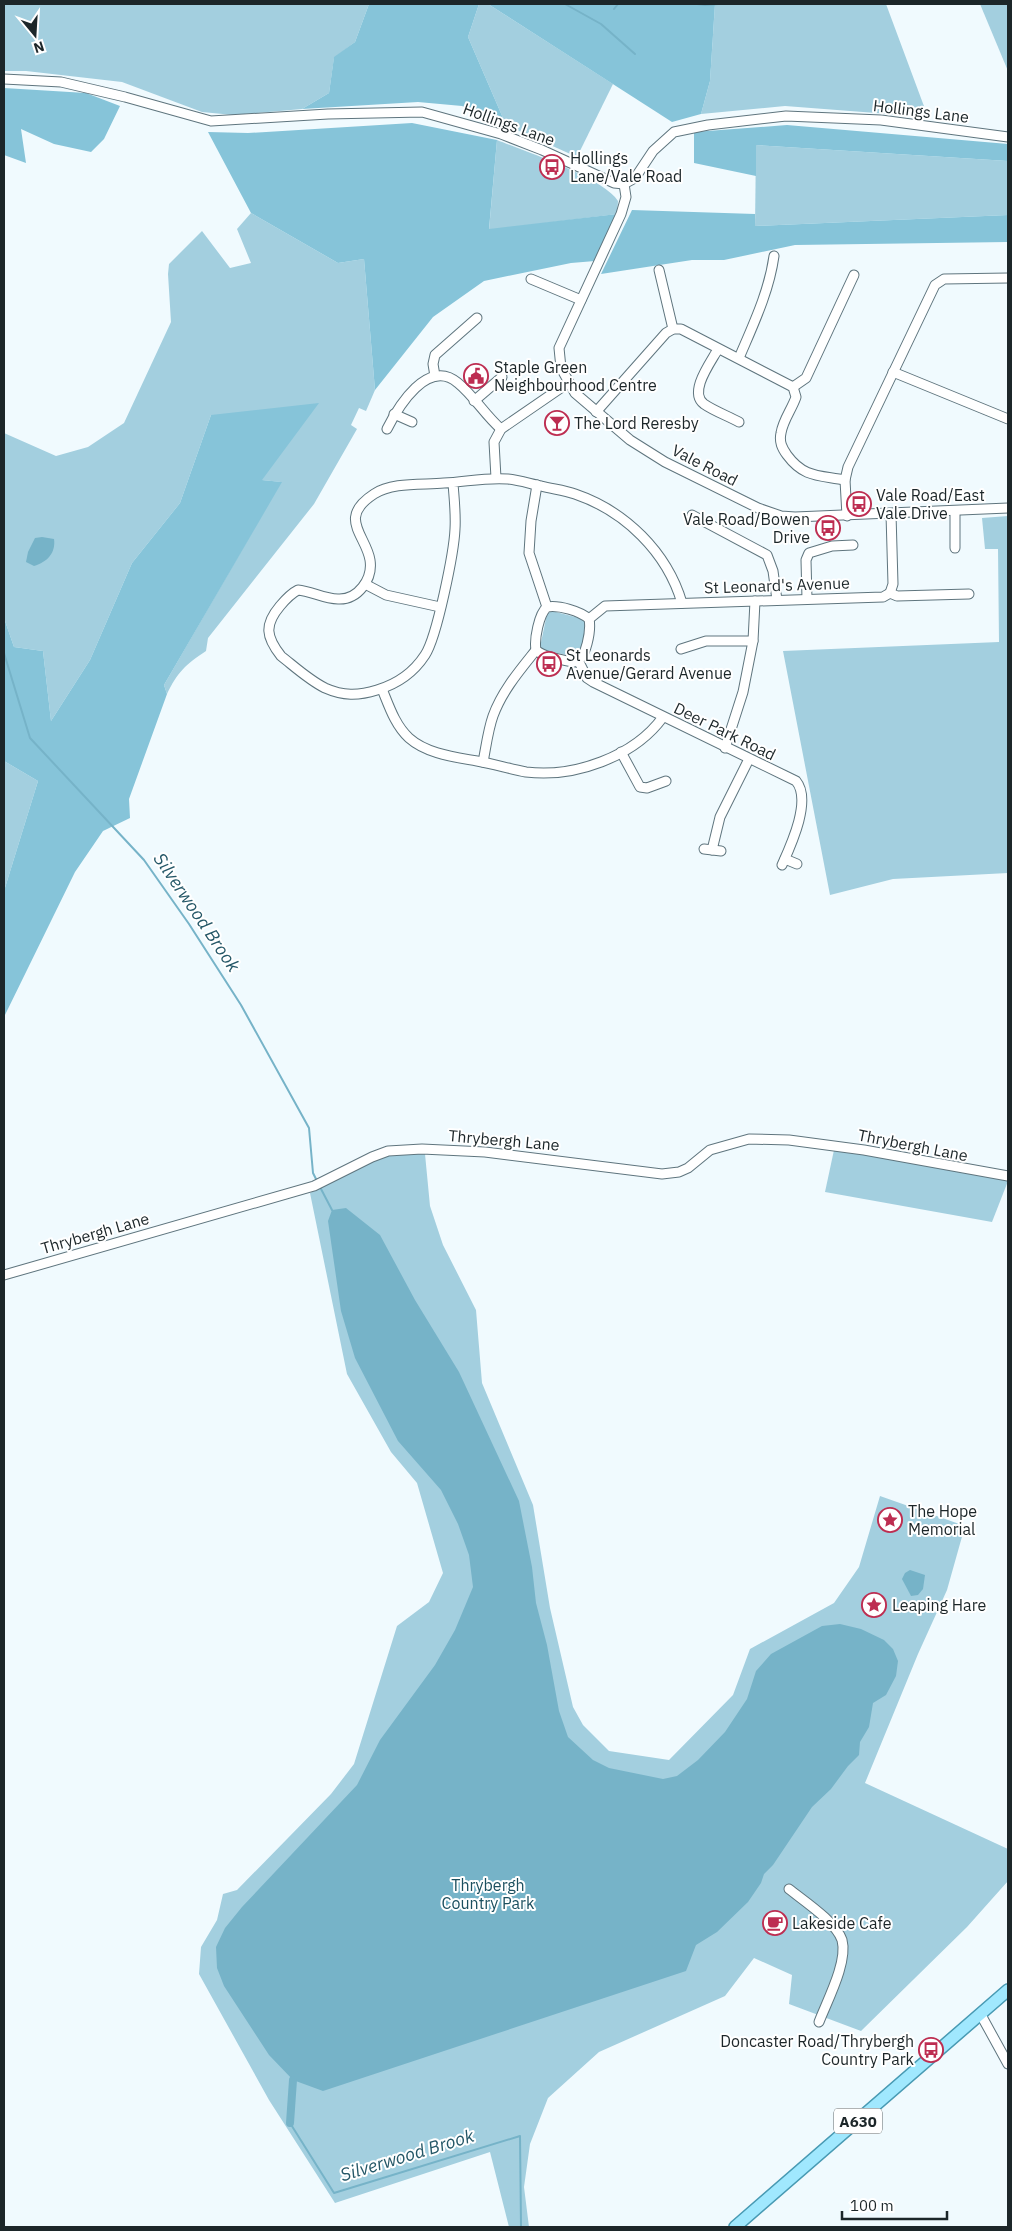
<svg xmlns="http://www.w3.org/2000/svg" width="1012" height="2231" font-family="'IBM Plex Sans',sans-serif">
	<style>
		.green { fill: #a3cfdf }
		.forest { fill: #86c4d9 }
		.water { fill: #76b3c8 }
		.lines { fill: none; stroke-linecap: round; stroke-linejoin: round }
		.stream { stroke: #76b3c8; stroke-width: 2 }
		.canal { stroke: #76b3c8; stroke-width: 8 }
		.minor-casing { stroke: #5f757e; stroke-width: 11 }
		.major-casing { stroke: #489ab3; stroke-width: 14 }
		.minor { stroke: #fff; stroke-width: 9 }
		.major { stroke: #a0e8fe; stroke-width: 11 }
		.labels { text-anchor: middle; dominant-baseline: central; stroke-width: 4; stroke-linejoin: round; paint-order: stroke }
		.shield { fill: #fff; stroke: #606769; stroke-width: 1 }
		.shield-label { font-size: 15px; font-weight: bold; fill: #1c2629 }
		.street-label { font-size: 16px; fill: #1c2629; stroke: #fff }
		.poi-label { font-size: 16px; fill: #1c2629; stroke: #fff; text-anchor: start }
		.park-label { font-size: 16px; fill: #1b4f5f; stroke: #fff }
		.water-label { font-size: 18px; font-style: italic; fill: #245767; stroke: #fff }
	</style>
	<rect width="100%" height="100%" fill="#f0fafe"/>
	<g class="green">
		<polygon points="4,4 369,4 355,42 334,58 329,93 302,109 233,115 202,112 122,82 26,71 4,71"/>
		<polygon points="479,4 488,4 613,84 577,157 506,125 468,37"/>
		<polygon points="715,4 886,4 928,117 785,106 701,114 710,81"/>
		<polygon points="980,4 1008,4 1008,71"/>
		<path d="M 497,140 C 524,151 604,178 618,201 L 617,214 L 489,230 Z"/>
		<polygon points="756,145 1008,161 1008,215 755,226"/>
		<path d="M 251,213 L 338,263 L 364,259 L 375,390 L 366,411 L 359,408 L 351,425 L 357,429 L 314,504 L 208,638 L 206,651 C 186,664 177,673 167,694 L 164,685 L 281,482 L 262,480 L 211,415 L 180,503 L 132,563 L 90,660 L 51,721 L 43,651 L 14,647 L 4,618 L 4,433 L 56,456 L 88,447 L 124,423 L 171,322 L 168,274 L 169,264 L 202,231 L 230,268 L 251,263 L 237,229 Z"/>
		<polygon points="1008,516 1008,873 893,879 830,895 783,651 999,642 998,549 985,549 982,518"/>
		<path d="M 552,611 L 583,619 C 589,629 582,644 579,654 L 575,657 L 544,650 L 540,647 L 547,614 Z"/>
		<polygon points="4,761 38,781 4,891"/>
		<polygon points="834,1150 1008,1179 1008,1181 992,1222 825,1192"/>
		<polygon points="397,1154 425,1154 430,1206 443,1245 476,1310 482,1383 533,1505 550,1608 573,1707 583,1725 609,1751 669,1760 733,1695 750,1649 834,1603 859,1567 880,1496 965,1526 947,1590 918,1654 865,1783 1008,1849 1008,1881 967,1927 861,2031 789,2004 792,1975 754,1958 725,1996 599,2052 548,2098 530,2144 524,2187 529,2227 509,2227 490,2152 335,2203 269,2100 199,1974 201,1947 217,1920 223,1894 237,1890 331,1794 354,1764 397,1626 429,1602 443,1573 417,1483 391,1452 347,1374 310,1193 375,1159"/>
	</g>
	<g class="forest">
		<polygon points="369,4 479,4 468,37 506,125 462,106 418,102 302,109 329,93 334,57 355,42"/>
		<polygon points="488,4 715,4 710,81 701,114 672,122"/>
		<polygon points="4,88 86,93 120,106 104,139 91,152 54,144 21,129 26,163 4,155"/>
		<polygon points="412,123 497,140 489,229 617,214 595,261 571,263 484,281 433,317 375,390 364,259 338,263 251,213 208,132 248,133"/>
		<polygon points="787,125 1008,144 1008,161 756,145 756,176 694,163 694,132"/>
		<polygon points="632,210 755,214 755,226 1008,215 1008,242 795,245 724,260 692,260 601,274"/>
		<polygon points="319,403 262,480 282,482 164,685 167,694 129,799 130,818 103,831 75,872 4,1017 4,891 38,781 4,761 4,618 14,647 43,651 51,721 90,660 132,563 180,503 211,415"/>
	</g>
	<g class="water">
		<path d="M 42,537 L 54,539 C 56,553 47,562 34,566 L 26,562 L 28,552 L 35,538 Z"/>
		<polygon points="346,1208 380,1235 415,1300 459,1372 519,1501 532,1567 536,1603 547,1645 559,1711 568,1737 593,1760 609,1768 663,1779 677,1776 698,1760 725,1732 747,1699 756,1671 771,1654 822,1626 840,1624 861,1629 884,1640 893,1649 898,1661 896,1676 886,1695 873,1703 869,1727 860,1742 859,1755 848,1766 831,1789 812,1807 773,1865 764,1874 761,1883 748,1902 717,1932 696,1945 686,1971 323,2091 293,2080 269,2055 224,1986 217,1968 216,1947 225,1928 242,1907 357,1785 380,1740 435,1665 455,1630 473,1587 469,1555 458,1524 441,1490 398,1441 355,1358 341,1311 328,1221 332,1210"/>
		<polygon points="910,1570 925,1575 923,1589 918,1595 911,1596 902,1579 905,1573"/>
	</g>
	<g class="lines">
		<g class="stream">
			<polyline points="565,4 601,24 635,54"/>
			<polyline points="697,4 705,5 718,4"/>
			<polyline points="614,9 618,4"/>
			<polyline points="4,653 30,738 144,860 189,924 241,1005 309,1128 313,1173 317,1181"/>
			<polyline points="320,1187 332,1210"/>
			<polyline points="290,2123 334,2193 520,2136 521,2227"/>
		</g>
		<polyline class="canal" points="290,2123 293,2080"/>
		<defs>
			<g id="minor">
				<polyline points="4,79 61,82 125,97 211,121 328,114 422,112 501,134 542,150 614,183 624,184 635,178 653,151 674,132 708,125 786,116 881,120 1008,137"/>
				<polyline points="624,184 626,197 621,214 559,348 561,368 575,393 630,440 665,462 758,508 781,516 795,517 1008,508"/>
				<polyline points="659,270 673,329"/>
				<polyline points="531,279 581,300"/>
				<path d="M 718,349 C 711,362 688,392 704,404 C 714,411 728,416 739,422"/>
				<path d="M 739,358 C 753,325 769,292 774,256"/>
				<polyline points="893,372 1008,419"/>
				<polyline points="435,376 433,364 435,355 477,318"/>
				<polyline points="793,387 806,378 854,275"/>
				<polyline points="474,401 502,377"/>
				<path d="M 596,412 L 666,333 L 673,329 L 681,329 L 793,387 L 796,397 C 792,409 783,420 781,433 C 779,442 782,448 787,455 C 804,478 819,475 845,480"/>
				<polyline points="394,414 412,422"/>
				<path d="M 387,429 C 398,407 428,357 458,383 C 474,396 485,415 501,429"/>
				<polyline points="496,478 494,442 501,429 568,383"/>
				<path d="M 453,483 C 454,498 456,514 455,529 C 454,552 437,637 425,655 C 414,672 397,684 377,690 C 358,696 343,696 325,688 C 309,680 295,667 281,656 C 266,637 264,625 280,606 C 285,600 290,594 298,590 C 311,591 324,599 338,599 C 358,600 373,579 370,560 C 366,535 337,518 374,494 C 392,482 422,485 444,483 C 465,482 487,477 508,479 C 519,480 531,484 541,486 C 552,489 564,490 575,494 C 625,511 667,552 682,603"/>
				<path d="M 537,485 L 531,521 L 529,553 L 547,607 C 559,605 580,611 589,619 C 591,629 587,660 574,662 C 568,662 560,659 554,658 C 547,656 541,655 536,650 C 534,639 539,614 547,607"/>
				<polyline points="692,515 767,555 773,571 777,600"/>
				<polyline points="847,516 845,480 848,467 935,285 944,279 1008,278"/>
				<polyline points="955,548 955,512"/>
				<polyline points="365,584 386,595 440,607"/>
				<polyline points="890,593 893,584 891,514"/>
				<polyline points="807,599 806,560 809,553 832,546 853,545"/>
				<polyline points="589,619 605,606 883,597 890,593 897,596 969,594"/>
				<polyline points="681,649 706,641 753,641"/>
				<path d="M 578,660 L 587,678 L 593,682 L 796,781 C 812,800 791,845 782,865"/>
				<path d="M 382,689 C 389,706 395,725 409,738 C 427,754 455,757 477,761 C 494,764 510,769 526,772 C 574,778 634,757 663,717"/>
				<polyline points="725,748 743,692 753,641 755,601"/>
				<polyline points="621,752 640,787 647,788 666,781"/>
				<path d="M 483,762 C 486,747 488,730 493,716 C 502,691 520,670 536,650"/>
				<polyline points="704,849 721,851"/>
				<polyline points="712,850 720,817 749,759"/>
				<polyline points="785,859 797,864"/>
				<polyline points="4,1275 314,1186 372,1157 388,1151 422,1149 485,1152 662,1174 679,1172 688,1168 710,1150 749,1139 789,1140 864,1150 1008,1176"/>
				<path d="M 789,1889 C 804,1901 836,1922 842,1940 C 848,1962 827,2001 819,2022"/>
				<polyline points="981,2015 1008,2064"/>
			</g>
			<polyline id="major" points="735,2227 1008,1990"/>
		</defs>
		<use href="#minor" class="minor-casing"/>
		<use href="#major" class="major-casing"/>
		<use href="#minor" class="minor"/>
		<use href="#major" class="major"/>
	</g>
	<defs>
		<symbol id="bus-ring" viewBox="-11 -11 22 22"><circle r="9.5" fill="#fff" stroke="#bd2d51" stroke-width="1.5"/><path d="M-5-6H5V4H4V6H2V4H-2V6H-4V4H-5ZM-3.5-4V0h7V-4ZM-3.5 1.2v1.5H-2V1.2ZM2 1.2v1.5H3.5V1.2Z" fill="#bd2d51"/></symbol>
		<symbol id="civic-ring" viewBox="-11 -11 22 22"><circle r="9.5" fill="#fff" stroke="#bd2d51" stroke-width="1.5"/><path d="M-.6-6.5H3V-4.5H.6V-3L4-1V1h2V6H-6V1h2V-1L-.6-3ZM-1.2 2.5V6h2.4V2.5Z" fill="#bd2d51"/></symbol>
		<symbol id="bar-ring" viewBox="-11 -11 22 22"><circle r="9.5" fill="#fff" stroke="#bd2d51" stroke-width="1.5"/><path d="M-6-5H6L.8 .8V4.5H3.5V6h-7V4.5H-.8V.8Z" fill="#bd2d51"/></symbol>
		<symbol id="sight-ring" viewBox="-11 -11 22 22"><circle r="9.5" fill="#fff" stroke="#bd2d51" stroke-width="1.5"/><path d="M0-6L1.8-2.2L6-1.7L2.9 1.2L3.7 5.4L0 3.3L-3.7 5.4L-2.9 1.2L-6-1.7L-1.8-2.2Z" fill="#bd2d51"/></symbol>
		<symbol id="cafe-ring" viewBox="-11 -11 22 22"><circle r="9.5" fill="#fff" stroke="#bd2d51" stroke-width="1.5"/><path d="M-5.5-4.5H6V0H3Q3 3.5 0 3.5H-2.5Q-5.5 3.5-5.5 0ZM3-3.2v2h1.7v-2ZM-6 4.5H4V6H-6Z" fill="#bd2d51"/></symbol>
	</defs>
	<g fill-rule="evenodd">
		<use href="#bus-ring" x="538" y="153" width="28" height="28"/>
		<use href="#civic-ring" x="462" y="362" width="28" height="28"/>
		<use href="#bar-ring" x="543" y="409" width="28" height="28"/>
		<use href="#bus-ring" x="845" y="490" width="28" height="28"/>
		<use href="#bus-ring" x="814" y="514" width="28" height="28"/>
		<use href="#bus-ring" x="535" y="650" width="28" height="28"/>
		<use href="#sight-ring" x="876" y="1506" width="28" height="28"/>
		<use href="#sight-ring" x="860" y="1591" width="28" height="28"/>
		<use href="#cafe-ring" x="761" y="1909" width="28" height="28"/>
		<use href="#bus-ring" x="917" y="2036" width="28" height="28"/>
	</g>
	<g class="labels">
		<rect class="shield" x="834" y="2108.5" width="48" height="25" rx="4"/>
		<g class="shield-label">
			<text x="858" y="2121">A630</text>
		</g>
		<g class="street-label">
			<text transform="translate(921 111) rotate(7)">Hollings Lane</text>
			<text transform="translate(509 124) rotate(20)">Hollings Lane</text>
			<text transform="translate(705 465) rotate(27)">Vale Road</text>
			<text transform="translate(777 585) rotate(-2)">St Leonard's Avenue</text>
			<text transform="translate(725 731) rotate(26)">Deer Park Road</text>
			<text transform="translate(504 1140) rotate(5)">Thrybergh Lane</text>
			<text transform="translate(913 1145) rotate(11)">Thrybergh Lane</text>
			<text transform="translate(95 1233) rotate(-16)">Thrybergh Lane</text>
		</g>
		<g class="poi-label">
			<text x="570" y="158">Hollings<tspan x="570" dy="18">Lane/Vale Road</tspan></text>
			<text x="494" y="367">Staple Green<tspan x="494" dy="18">Neighbourhood Centre</tspan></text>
			<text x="574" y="423">The Lord Reresby</text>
			<text x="876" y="495">Vale Road/East<tspan x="876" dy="18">Vale Drive</tspan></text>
			<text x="810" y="519" text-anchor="end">Vale Road/Bowen<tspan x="810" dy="18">Drive</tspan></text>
			<text x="566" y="655">St Leonards<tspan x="566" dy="18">Avenue/Gerard Avenue</tspan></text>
			<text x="908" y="1511">The Hope<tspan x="908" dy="18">Memorial</tspan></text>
			<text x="892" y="1605">Leaping Hare</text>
			<text x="792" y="1923">Lakeside Cafe</text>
			<text x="914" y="2041" text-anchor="end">Doncaster Road/Thrybergh<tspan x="914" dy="18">Country Park</tspan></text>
		</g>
		<g class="park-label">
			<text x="488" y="1885">Thrybergh<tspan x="488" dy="18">Country Park</tspan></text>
		</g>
		<g class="water-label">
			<text transform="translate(197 912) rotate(56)">Silverwood Brook</text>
			<text transform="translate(407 2155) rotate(-17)">Silverwood Brook</text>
		</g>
	</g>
	<rect width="1012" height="2231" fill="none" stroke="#1c2629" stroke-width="10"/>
	<g transform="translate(35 35) rotate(162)" stroke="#ffffff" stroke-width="4" paint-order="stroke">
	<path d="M0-4L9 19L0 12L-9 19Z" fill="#1c2629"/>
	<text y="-8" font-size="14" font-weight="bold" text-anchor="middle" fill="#1c2629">N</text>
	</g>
	<path d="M842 2211v8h105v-8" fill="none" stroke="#1c2629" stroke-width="2.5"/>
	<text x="850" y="2211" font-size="15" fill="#1c2629" stroke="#ffffff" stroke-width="4" paint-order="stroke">100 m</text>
</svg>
